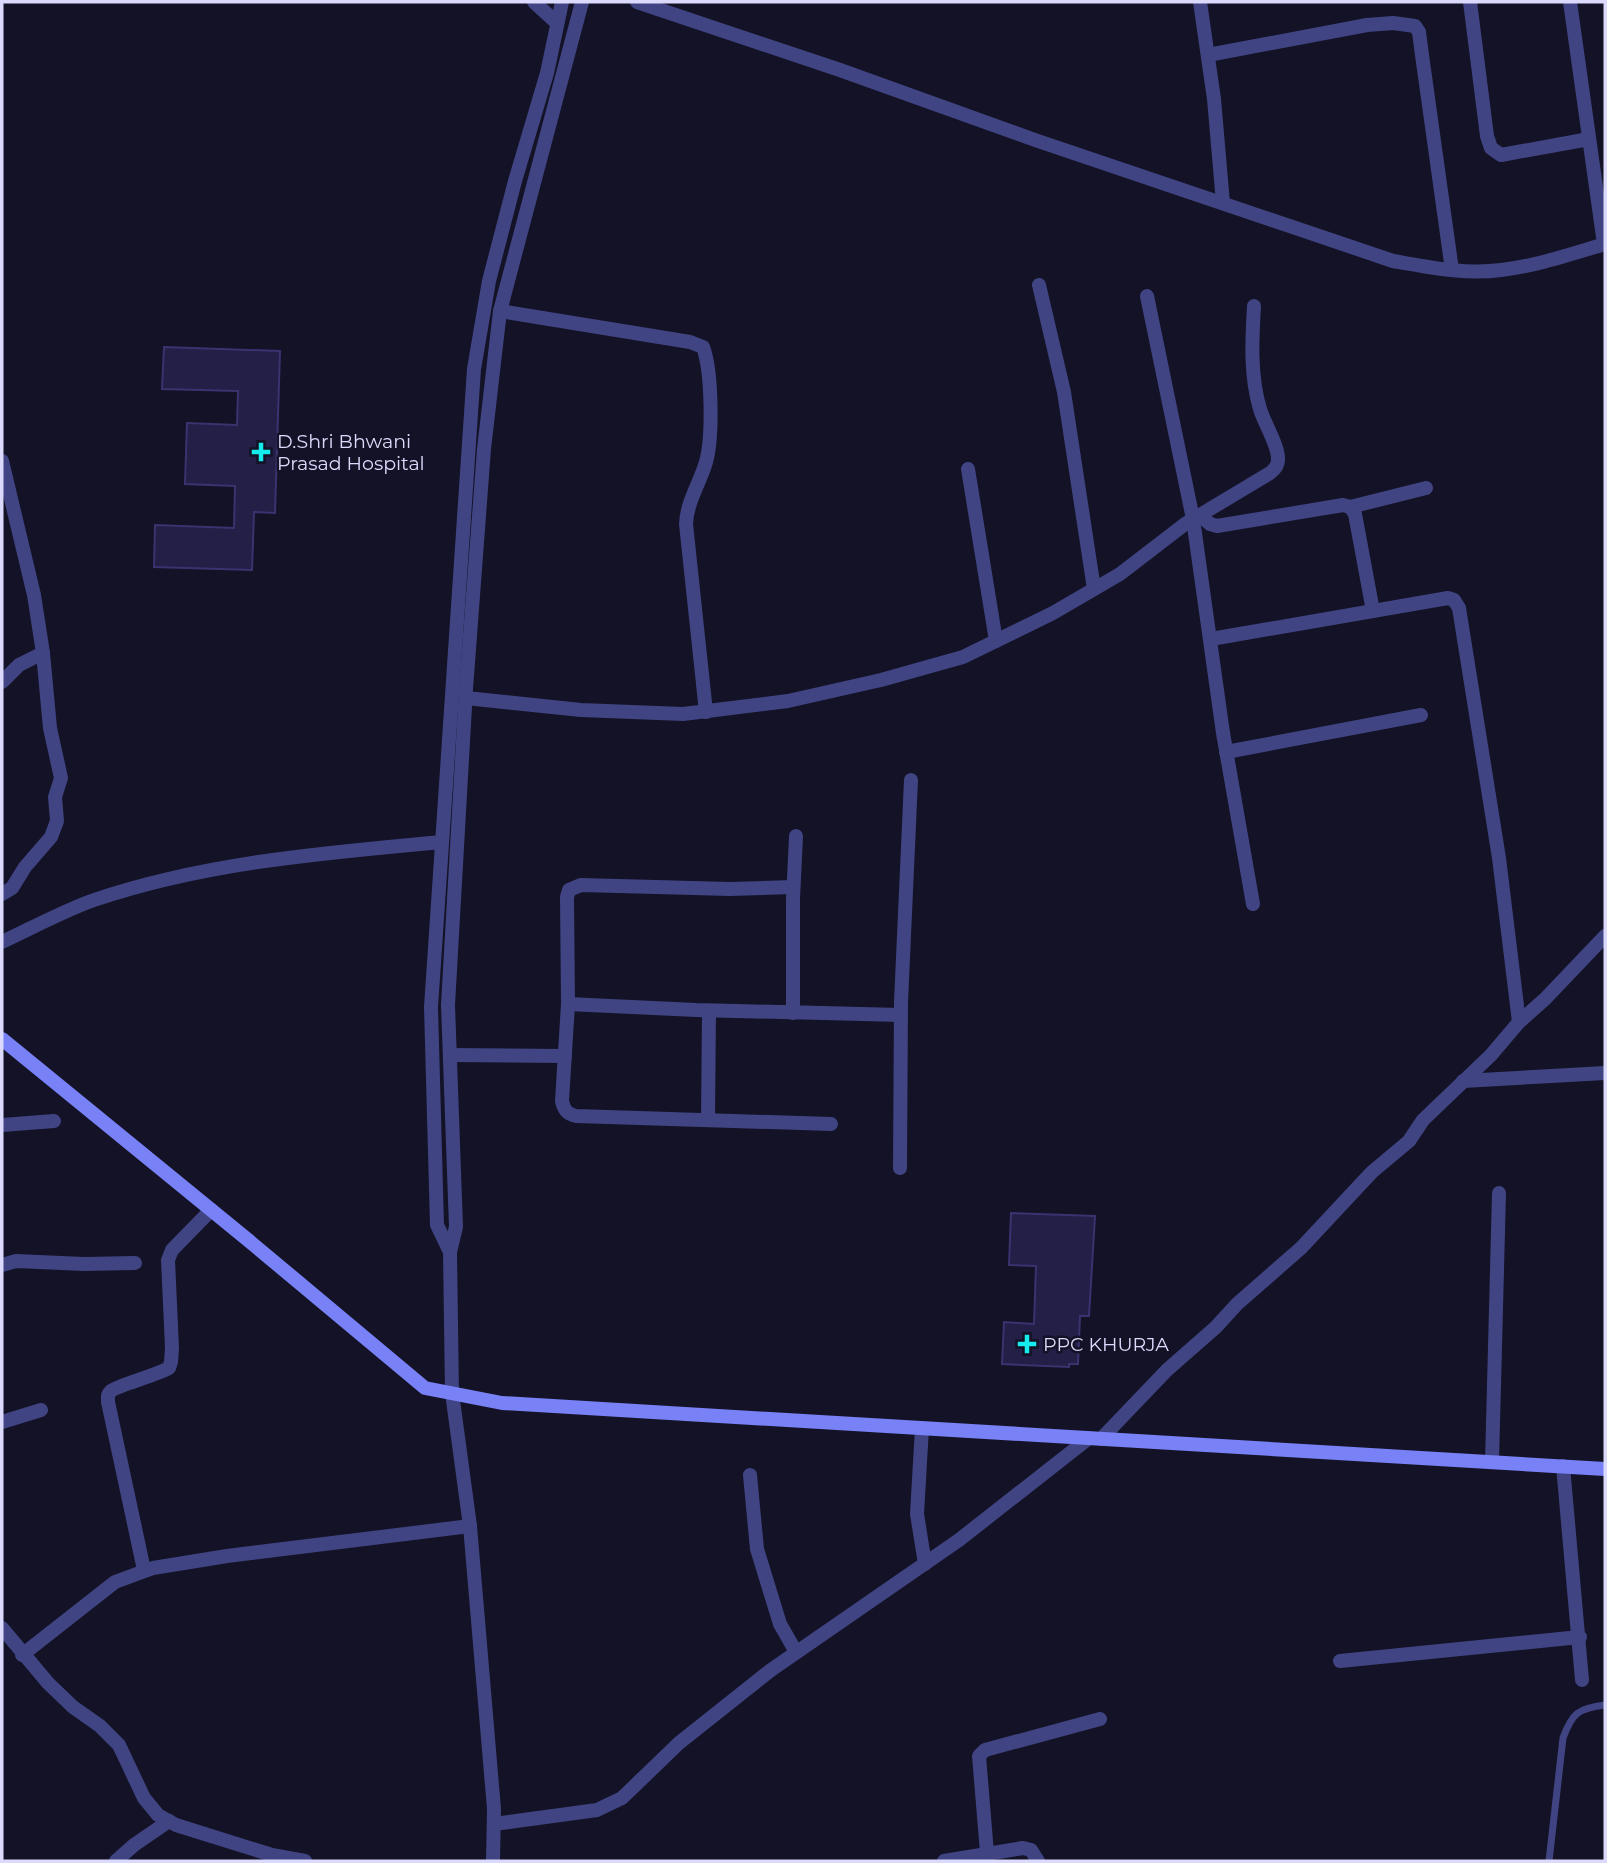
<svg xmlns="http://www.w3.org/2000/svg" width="1607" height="1863" font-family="Montserrat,sans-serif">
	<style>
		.building { fill: #231f46; stroke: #393370; stroke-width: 2 }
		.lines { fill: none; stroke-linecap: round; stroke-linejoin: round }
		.service { stroke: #404482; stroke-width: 7 }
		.minor { stroke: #404482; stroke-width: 14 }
		.tertiary { stroke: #404482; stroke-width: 14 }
		.secondary { stroke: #7881f5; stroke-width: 14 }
		.poi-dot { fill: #15ebed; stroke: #131226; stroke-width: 2.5 }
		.labels { text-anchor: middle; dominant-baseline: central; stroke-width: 5; stroke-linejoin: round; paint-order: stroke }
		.poi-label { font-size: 19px; fill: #dbdafc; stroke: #131226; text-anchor: start }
	</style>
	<rect width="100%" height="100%" fill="#131226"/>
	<g class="building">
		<polygon points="164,347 280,351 275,513 254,512 252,570 154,567 155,525 234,528 235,486 185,484 187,423 237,425 238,391 162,389"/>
		<polygon points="1011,1213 1095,1216 1089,1316 1080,1316 1078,1364 1069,1364 1069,1367 1002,1364 1004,1322 1034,1324 1036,1266 1009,1265"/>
	</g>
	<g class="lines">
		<path class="service" d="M 1549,1861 L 1563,1738 C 1572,1713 1579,1708 1605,1705"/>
		<g class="minor">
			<polyline points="534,2 557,23"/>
			<path d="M 637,2 L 840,70 L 1035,140 L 1393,261 C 1428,267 1465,275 1501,270 C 1536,266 1571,254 1605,244"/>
			<polyline points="1200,2 1214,99 1223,203"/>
			<polyline points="1470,2 1487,136 1491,148 1501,155 1589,139"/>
			<polyline points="1570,2 1604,244"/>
			<polyline points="1208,55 1367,25 1393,23 1415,26 1419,32 1422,55 1452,270"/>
			<polyline points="1039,285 1064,392 1094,589"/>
			<polyline points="1147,296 1193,519 1223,733 1253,904"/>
			<path d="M 500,311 L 690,342 L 703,347 C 712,371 713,437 706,462 C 700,483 687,501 686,524 L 706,712"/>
			<polyline points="2,461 34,595 43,653 50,728 61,778 55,797 57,821 51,837 25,867 12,888 2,894"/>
			<polyline points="968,469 996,641"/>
			<polyline points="1350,507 1426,488"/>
			<polyline points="1200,515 1210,524 1217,526 1343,505 1350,507 1355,514 1373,611"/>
			<polyline points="1211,639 1448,598 1454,600 1459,608 1499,858 1519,1022"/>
			<polyline points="2,682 19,665 43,653"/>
			<path d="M 466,698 L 581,710 L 683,714 L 788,701 L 881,680 L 963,657 L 1053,613 L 1120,574 L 1185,524 L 1270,473 C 1274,470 1278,466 1278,460 C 1279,446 1264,423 1260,409 C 1250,376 1252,340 1254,306"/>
			<polyline points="1226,752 1421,715"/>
			<path d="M 793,887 L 730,889 L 581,885 L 569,890 L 567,897 L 568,1004 L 562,1101 C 564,1110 567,1114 576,1116 L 831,1124"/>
			<path d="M 2,942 C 32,928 63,911 94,900 C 206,862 324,853 441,842"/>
			<polyline points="568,1004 696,1010 901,1015"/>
			<polyline points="793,1013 793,899 796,836"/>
			<polyline points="450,1055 565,1056"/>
			<polyline points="1463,1081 1605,1073"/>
			<polyline points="708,1120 709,1011"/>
			<polyline points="2,1125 54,1121"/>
			<polyline points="900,1168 901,1002 911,780"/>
			<polyline points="2,1265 16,1261 84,1264 135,1263"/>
			<polyline points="2,1422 41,1410"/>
			<polyline points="922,1428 917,1514 925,1564"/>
			<polyline points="1101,1439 1167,1370 1216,1327 1237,1304 1301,1248 1372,1172 1409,1141 1423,1120 1491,1055 1519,1022 1545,999 1605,936"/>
			<polyline points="1492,1462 1499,1193"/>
			<polyline points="1563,1466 1582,1680"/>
			<polyline points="750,1475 757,1549 780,1624 796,1652"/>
			<path d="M 144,1570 L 108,1402 C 108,1396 107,1395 111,1391 C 116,1386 157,1375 169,1368 L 171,1362 L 172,1348 L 168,1260 L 172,1250 L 211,1210"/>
			<polyline points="2,1628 48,1683 73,1707 100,1726 119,1745 144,1798 158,1815 176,1825 272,1855 305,1861"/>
			<polyline points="22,1655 115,1582 153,1568 227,1556 470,1526"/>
			<polyline points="1340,1661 1580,1637"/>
			<polyline points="494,1824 597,1810 622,1798 679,1743 771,1670 959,1540 1089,1438"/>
			<polyline points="987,1853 979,1756 985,1750 1100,1719"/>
			<polyline points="116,1861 134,1845 169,1821"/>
			<polyline points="944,1861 1023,1848 1031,1850 1038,1861"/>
		</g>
		<g class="tertiary">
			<polyline points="450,1252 437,1225 431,1007 474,369 489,281 515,181 547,73 562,2"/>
			<polyline points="493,1861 494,1809 470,1526 452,1393 450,1252 456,1227 448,1005 466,689 484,449 500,311 582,2"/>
		</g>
		<polyline class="secondary" points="2,1039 248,1240 425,1388 502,1403 1605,1469"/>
	</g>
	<g class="poi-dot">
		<path d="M257.5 441.5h7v7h7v7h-7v7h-7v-7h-7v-7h7z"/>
		<path d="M1023.5 1333.5h7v7h7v7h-7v7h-7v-7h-7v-7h7z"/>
	</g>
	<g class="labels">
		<g class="poi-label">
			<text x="277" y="441">D.Shri Bhwani<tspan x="277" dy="22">Prasad Hospital</tspan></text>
			<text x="1043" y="1344">PPC KHURJA</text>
		</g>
	</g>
	<rect width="1607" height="1863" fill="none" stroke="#dbdafc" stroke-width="7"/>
</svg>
